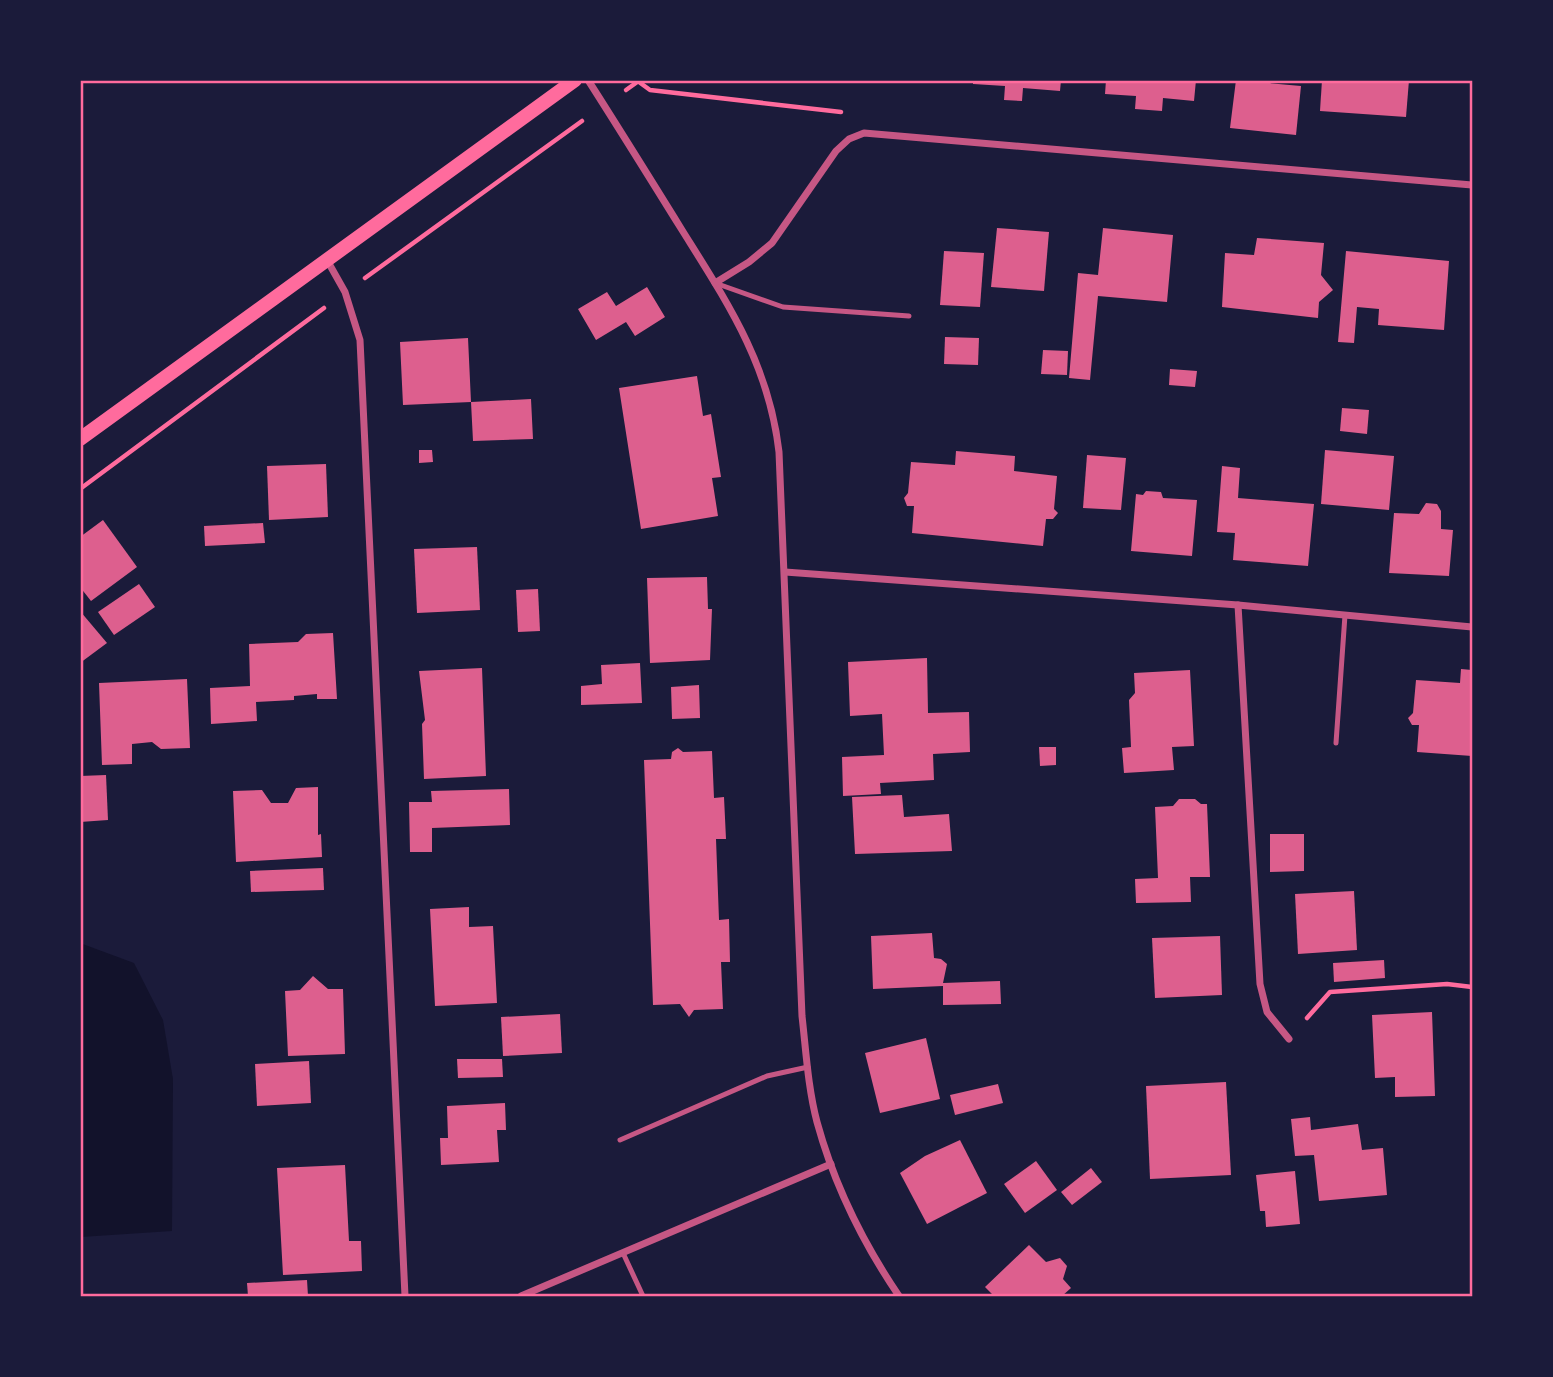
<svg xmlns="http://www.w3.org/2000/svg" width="1553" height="1377" font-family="'Work Sans',sans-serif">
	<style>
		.water { fill: #12122b }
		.building { fill: #dd5f8e }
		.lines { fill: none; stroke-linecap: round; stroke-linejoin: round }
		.path { stroke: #ff6b9d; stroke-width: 4.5 }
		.service { stroke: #c65784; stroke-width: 5 }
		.minor { stroke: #c65784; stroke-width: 7 }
		.secondary { stroke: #ff6b9d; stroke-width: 14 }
		.neatline { fill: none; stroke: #ff6b9d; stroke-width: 2.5 }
	</style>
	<rect width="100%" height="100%" fill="#1b1b3a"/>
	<polygon class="water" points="80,943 134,963 163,1020 173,1079 172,1231 81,1237"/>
	<g class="building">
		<polygon points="973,80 1061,80 1060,91 1023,88 1022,101 1004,100 1005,86 973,84"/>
		<polygon points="1106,80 1196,80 1194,101 1163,98 1162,111 1135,109 1136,96 1105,94"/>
		<polygon points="1236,80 1301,86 1296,135 1230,128"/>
		<polygon points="1322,80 1409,80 1406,117 1320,111"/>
		<polygon points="997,228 1049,232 1044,291 991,287"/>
		<polygon points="1103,228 1173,235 1167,302 1098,296 1090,380 1069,378 1078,273 1098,275"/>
		<polygon points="1257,238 1324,243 1321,275 1333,290 1319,302 1318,318 1222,307 1225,253 1254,255"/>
		<polygon points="944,251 984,253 980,307 940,305"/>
		<polygon points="1346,251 1449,261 1444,330 1378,325 1379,309 1357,307 1354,343 1338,342"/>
		<polygon points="647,287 665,317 635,336 626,322 596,340 578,309 607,292 616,306"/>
		<polygon points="945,337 979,338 978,365 944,364"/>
		<polygon points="468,338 471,402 531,399 533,439 473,441 471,402 403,405 400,342"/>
		<polygon points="1043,350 1068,351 1067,375 1041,374"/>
		<polygon points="1170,369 1197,371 1195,387 1169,385"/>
		<polygon points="697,376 703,416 711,414 721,477 712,478 718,516 641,529 619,388"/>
		<polygon points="1342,408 1369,410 1367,434 1340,431"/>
		<polygon points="419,450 432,450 433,462 419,463"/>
		<polygon points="1325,450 1394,456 1389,510 1321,504"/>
		<polygon points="956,451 1015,456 1014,471 1057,476 1054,509 1058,513 1053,519 1046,519 1043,546 912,533 914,506 907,506 904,498 908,493 911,462 955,465"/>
		<polygon points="1087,455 1126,458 1121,510 1083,508"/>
		<polygon points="326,464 328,517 269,520 267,466"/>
		<polygon points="1222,466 1240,468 1238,498 1314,504 1308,566 1233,560 1235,533 1217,532"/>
		<polygon points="1146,491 1161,492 1163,498 1197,500 1192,556 1131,551 1136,494 1143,495"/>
		<polygon points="1426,503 1437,504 1441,511 1441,529 1453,530 1449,576 1389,573 1394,513 1419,514"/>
		<polygon points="103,520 137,567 91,601 80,587 80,537"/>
		<polygon points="263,523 265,543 205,546 204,526"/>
		<polygon points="477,547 480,610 417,613 414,549"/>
		<polygon points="707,577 708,609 712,609 710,660 650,663 647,578"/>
		<polygon points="139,584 155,607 114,635 98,612"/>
		<polygon points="538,589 540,631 518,632 516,590"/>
		<polygon points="80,611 107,643 80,663"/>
		<polygon points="333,633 337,699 317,699 317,694 294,696 294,700 256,702 257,721 211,724 210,688 250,686 249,644 298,642 306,634"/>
		<polygon points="927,658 928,713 969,712 970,752 933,754 934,780 880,783 881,794 843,796 842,757 884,755 882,714 850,716 848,662"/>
		<polygon points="640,663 642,703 581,705 581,686 602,684 601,665"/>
		<polygon points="482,668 486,776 424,779 422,724 425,720 419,671"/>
		<polygon points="1461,669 1472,670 1472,756 1417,752 1419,725 1412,725 1408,718 1413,713 1416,680 1460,683"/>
		<polygon points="1190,670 1194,746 1172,747 1174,770 1124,773 1122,748 1131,747 1129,700 1135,693 1134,673"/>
		<polygon points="187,679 190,748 161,749 152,742 132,744 132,764 102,765 99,683"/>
		<polygon points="699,685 700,718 672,719 671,687"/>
		<polygon points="1039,747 1056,747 1056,765 1040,766"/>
		<polygon points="678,748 683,752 712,751 714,798 724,797 726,839 716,839 719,920 729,919 730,962 721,962 723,1009 694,1010 689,1017 680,1004 653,1005 644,760 671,759 672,752"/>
		<polygon points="106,775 108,820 80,822 80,776"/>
		<polygon points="318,787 318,835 321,834 322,857 236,862 233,791 262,790 271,803 288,803 296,788"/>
		<polygon points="509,789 510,825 432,828 432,852 410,852 409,802 432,802 431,791"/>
		<polygon points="902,795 904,817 949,814 952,851 855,854 852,797"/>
		<polygon points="1179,799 1195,799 1201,804 1207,804 1210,877 1190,877 1191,902 1136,903 1135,879 1158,878 1155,807 1173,806"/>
		<polygon points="1270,834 1304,834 1304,871 1270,872"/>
		<polygon points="323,868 324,890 251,892 250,871"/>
		<polygon points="1354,891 1357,950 1298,954 1295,894"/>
		<polygon points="469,907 469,927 493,926 497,1003 435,1006 430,909"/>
		<polygon points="932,933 934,958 941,959 947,964 943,983 1000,981 1001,1004 943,1005 943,986 873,989 871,936"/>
		<polygon points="1220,936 1222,995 1155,998 1152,938"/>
		<polygon points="1384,960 1385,978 1334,982 1333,963"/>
		<polygon points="313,976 328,989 343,989 345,1054 288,1056 285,991 300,990"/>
		<polygon points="1432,1012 1435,1096 1395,1097 1395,1077 1375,1078 1372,1015"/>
		<polygon points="560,1014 562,1053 503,1056 501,1017"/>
		<polygon points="926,1038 940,1099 880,1113 865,1053"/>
		<polygon points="457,1059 502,1059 503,1077 458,1078"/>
		<polygon points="309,1061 311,1103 257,1106 255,1064"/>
		<polygon points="1226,1082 1231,1175 1150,1179 1146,1086"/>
		<polygon points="998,1084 1003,1103 955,1115 950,1095"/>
		<polygon points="505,1103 506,1130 497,1130 499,1162 441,1165 440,1138 448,1138 447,1106"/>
		<polygon points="1310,1117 1311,1130 1358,1124 1362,1150 1383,1148 1387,1195 1319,1201 1314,1155 1295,1156 1291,1119"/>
		<polygon points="960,1140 987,1193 927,1224 900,1173 925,1156"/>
		<polygon points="1036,1161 1057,1190 1025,1213 1004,1184"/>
		<polygon points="345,1165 349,1241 361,1241 362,1271 283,1275 277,1168"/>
		<polygon points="1091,1168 1102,1182 1072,1205 1061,1192"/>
		<polygon points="1295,1171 1300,1224 1266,1227 1265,1211 1260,1211 1256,1175"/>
		<polygon points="1029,1245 1046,1262 1060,1258 1067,1266 1063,1279 1071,1288 1062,1296 994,1296 985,1287"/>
		<polygon points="307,1280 308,1296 248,1296 247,1283"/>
	</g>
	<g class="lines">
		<g class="path">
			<polyline points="639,82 650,90 841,112"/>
			<polyline points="626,90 640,80"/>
			<polyline points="365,278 582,121"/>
			<polyline points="80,489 324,308"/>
			<polyline points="1307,1018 1330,992 1447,984 1472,987"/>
		</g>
		<g class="service">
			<polyline points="715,283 783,307 909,316"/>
			<polyline points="1336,743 1345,615"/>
			<polyline points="620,1140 767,1076 808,1067"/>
			<polyline points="623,1253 643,1296"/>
		</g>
		<g class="minor">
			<path d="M 588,80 C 620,130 651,180 682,230 C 727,302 769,364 779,452 L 802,1016 C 806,1051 808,1088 817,1122 C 834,1184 863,1243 899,1296"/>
			<polyline points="327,260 345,292 360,340 405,1296"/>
			<polyline points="715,283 749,262 772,243 836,151 849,139 864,133 1472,185"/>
			<polyline points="785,572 1238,605 1472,627"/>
			<polyline points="1238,605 1260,984 1267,1012 1289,1039"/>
			<polyline points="521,1296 831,1164"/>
		</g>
		<polyline class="secondary" points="80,439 575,80"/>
	</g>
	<rect width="1553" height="1377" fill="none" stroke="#1b1b3a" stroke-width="164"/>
	<rect x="82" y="82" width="1389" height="1213" class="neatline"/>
</svg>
